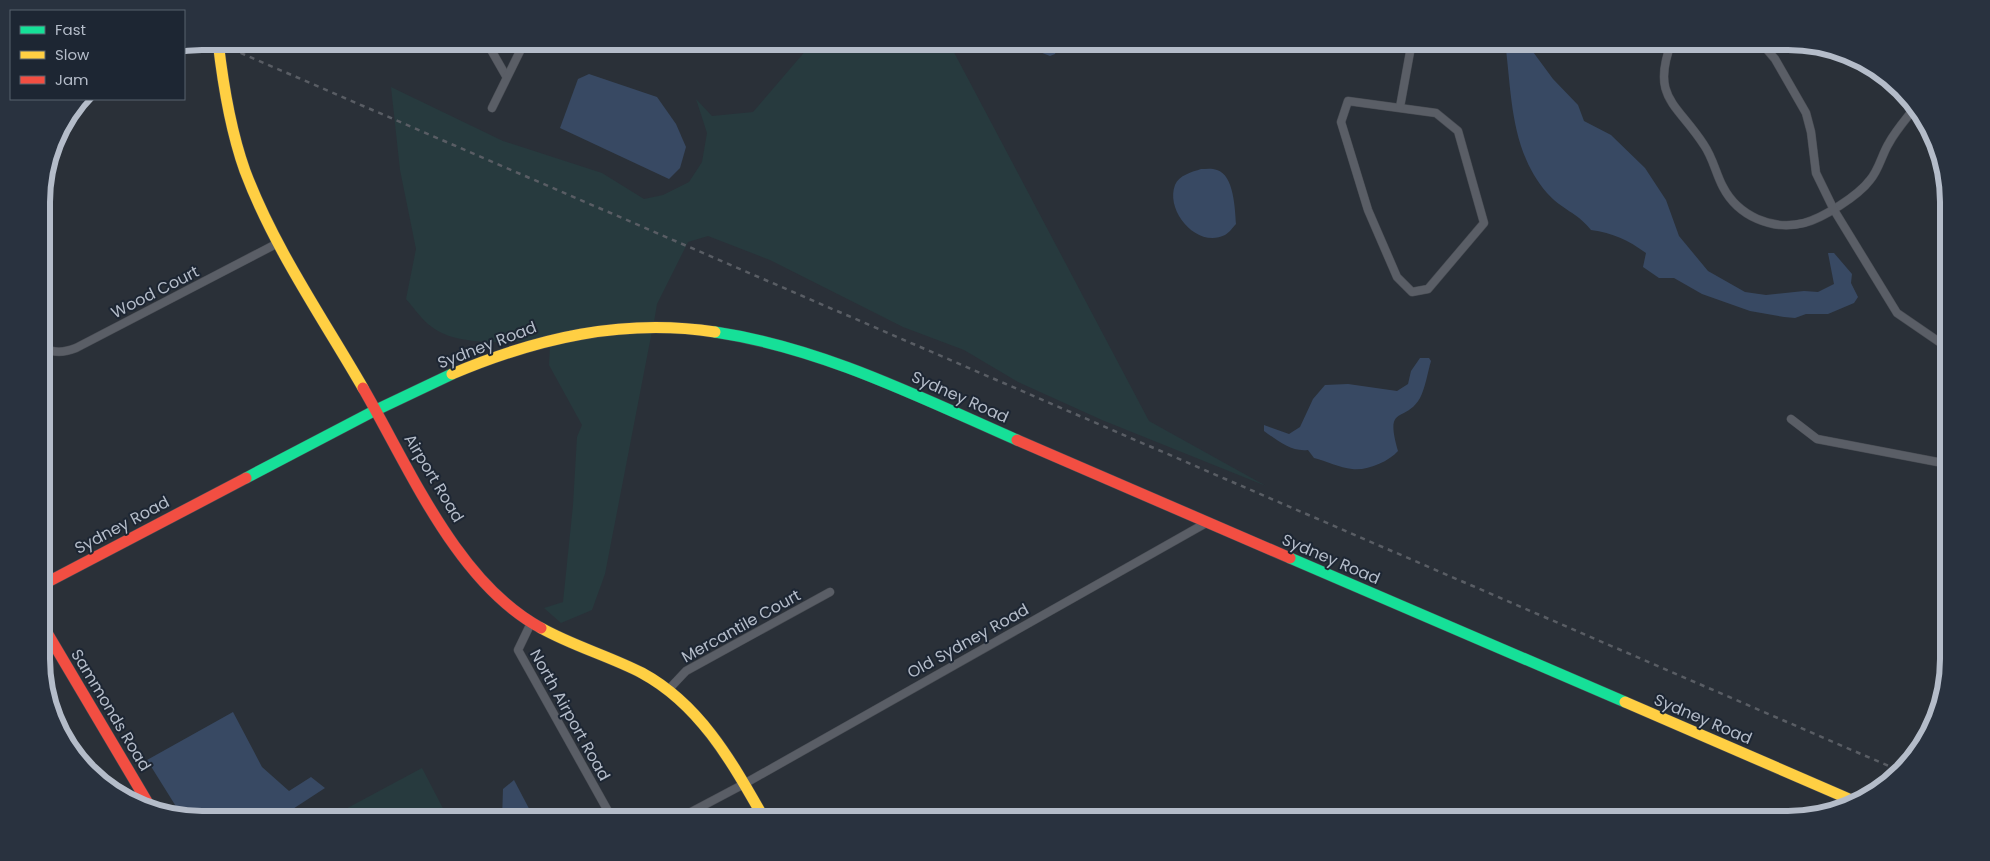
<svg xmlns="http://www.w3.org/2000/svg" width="1990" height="861" font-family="Poppins,sans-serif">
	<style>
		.green { fill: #273a3e }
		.water { fill: #384963 }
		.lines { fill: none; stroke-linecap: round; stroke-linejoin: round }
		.street-casing { stroke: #484c53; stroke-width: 9 }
		.fast-casing { stroke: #484c53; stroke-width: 12 }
		.slow-casing { stroke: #484c53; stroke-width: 12 }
		.jam-casing { stroke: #484c53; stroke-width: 12 }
		.street { stroke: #5a5e66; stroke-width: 8 }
		.fast { stroke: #16e098; stroke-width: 11 }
		.slow { stroke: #ffcf43; stroke-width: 11 }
		.jam { stroke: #f24e42; stroke-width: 11 }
		.rail { stroke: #595d64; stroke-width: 2.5; stroke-dasharray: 5 5; stroke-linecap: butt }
		.labels { text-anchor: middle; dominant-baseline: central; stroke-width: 4; stroke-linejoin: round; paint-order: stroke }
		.street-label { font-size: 16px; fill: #b4bcc9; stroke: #1d2633 }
		.rim { fill: none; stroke: #b4bcc9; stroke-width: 6 }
	</style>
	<rect width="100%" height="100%" fill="#2a3038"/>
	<g class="green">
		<path d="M 814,41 L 948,41 L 1149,421 L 1266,486 L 1102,420 L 1018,382 L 964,350 L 903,327 L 770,260 L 708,236 L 688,242 L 657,304 L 654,322 C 603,330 473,360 432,327 C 422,320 414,308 406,299 L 416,249 L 400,170 L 391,87 L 503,141 L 602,173 L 644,199 L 663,195 L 689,182 L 702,162 L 707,133 L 696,99 L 712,116 L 753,112 Z"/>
		<polygon points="652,331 605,574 592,610 561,623 544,608 563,602 573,505 577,437 582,425 549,365 550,345 548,344 604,334"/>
		<polygon points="422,768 449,820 342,820 340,812"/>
	</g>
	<g class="water">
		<polygon points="1027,41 1060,41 1055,54 1050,56 1032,49"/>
		<path d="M 1505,41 L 1525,41 L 1553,79 L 1578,105 L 1584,121 L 1611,135 L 1645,168 L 1666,200 L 1679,236 L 1708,271 L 1745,292 L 1766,295 L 1804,291 L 1818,292 L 1834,284 L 1828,253 L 1834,253 L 1852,274 L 1851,283 L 1858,297 L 1854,303 L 1828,314 L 1806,314 L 1795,318 L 1784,317 L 1750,311 L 1702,294 L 1674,278 L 1659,278 L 1643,267 L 1646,253 C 1628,240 1613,233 1591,230 C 1578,213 1561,209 1547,193 C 1510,150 1512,95 1505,41 Z"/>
		<polygon points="589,74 657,97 676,124 686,147 680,168 669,179 560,128 578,79"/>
		<path d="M 1201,169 C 1206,169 1212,168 1217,170 C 1234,175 1235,209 1236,224 C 1233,227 1229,233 1225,235 C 1197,249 1165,211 1175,185 C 1179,175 1192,172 1201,169 Z"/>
		<path d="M 1420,358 L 1429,358 L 1431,361 C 1428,371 1425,389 1420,398 C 1405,424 1384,403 1398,451 C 1388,462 1367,471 1352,469 C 1340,468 1326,461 1314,458 L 1308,450 C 1291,452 1278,441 1264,431 L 1264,425 L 1289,434 L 1300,427 L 1313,399 L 1325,385 L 1348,384 L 1397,391 L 1408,384 L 1411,371 Z"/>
		<polygon points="233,712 262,767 289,791 311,777 325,788 276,820 202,820 182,816 147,760"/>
		<polygon points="514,780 535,820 502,820 503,789"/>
	</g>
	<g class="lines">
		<defs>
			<g id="street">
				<polyline points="486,41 506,76"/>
				<path d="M 1672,41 C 1650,98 1677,103 1704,145 C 1713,158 1716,174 1723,187 C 1738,216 1772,231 1804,223 C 1823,218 1858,196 1870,180 C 1879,170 1882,154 1889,143 C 1896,130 1907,118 1916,106"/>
				<polyline points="1746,41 1764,46 1775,59 1806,113 1811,132 1816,173 1834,210 1897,313 1948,348"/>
				<polyline points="348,43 350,41"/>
				<polygon points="1348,101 1436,113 1458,131 1484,223 1428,289 1412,292 1397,277 1368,210 1341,122"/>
				<polyline points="1400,107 1412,41"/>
				<polyline points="492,108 525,41"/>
				<path d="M 42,348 C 55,353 63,353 76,348 L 278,243"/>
				<polyline points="1791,419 1817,439 1948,464"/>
				<polyline points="531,623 518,650 613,820"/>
				<polyline points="669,689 686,671 830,592"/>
				<polyline points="676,820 744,784 1206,523"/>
			</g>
			<g id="fast">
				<path d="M 715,332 C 822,348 919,397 1017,440"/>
				<polyline points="246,478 372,412 452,374"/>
				<polyline points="1290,558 1625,702"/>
			</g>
			<g id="slow">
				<path d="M 218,41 C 223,85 230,129 245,171 C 274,248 322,317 363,388"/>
				<path d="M 452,374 C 537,338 623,318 715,332"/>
				<path d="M 541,628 C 573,646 609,656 642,673 C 701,705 733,764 765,820"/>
				<polyline points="1625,702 1856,802"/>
			</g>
			<g id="jam">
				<path d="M 363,388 C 409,467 457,583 541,628"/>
				<polyline points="1017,440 1290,558"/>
				<polyline points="42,585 246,478"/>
				<polyline points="43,626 152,810"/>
			</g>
		</defs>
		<use href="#street" class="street-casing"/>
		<use href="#fast" class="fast-casing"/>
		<use href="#slow" class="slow-casing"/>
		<use href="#jam" class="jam-casing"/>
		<use href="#street" class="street"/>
		<use href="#fast" class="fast"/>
		<use href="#slow" class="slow"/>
		<use href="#jam" class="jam"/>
		<polyline class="rail" points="213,41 1898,770"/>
	</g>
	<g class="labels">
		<g class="street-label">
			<text transform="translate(155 292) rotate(-27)">Wood Court</text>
			<text transform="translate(487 345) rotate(-21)">Sydney Road</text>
			<text transform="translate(960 397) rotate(24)">Sydney Road</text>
			<text transform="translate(434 478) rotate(59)">Airport Road</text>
			<text transform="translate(122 525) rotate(-28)">Sydney Road</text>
			<text transform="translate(1331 559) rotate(23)">Sydney Road</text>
			<text transform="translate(741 626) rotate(-29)">Mercantile Court</text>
			<text transform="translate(968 641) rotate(-29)">Old Sydney Road</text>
			<text transform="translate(111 710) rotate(59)">Sammonds Road</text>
			<text transform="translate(570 715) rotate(61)">North Airport Road</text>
			<text transform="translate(1703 719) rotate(23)">Sydney Road</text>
		</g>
	</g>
	<path d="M0 0H1990V861H0ZM202 50H1788A152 152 0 0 1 1940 202V659A152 152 0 0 1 1788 811H202A152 152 0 0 1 50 659V202A152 152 0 0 1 202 50Z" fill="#29323f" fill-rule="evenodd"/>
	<path class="rim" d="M202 50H1788A152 152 0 0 1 1940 202V659A152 152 0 0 1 1788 811H202A152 152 0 0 1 50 659V202A152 152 0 0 1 202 50Z"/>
	<rect x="10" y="10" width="175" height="90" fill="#1d2633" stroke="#59626f"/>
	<rect x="20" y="26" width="25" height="8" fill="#16e098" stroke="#59626f"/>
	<text x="55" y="35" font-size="15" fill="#b4bcc9">Fast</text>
	<rect x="20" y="51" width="25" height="8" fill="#ffcf43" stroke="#59626f"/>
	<text x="55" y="60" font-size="15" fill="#b4bcc9">Slow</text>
	<rect x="20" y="76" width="25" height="8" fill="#f24e42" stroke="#59626f"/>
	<text x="55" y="85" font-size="15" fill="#b4bcc9">Jam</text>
</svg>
